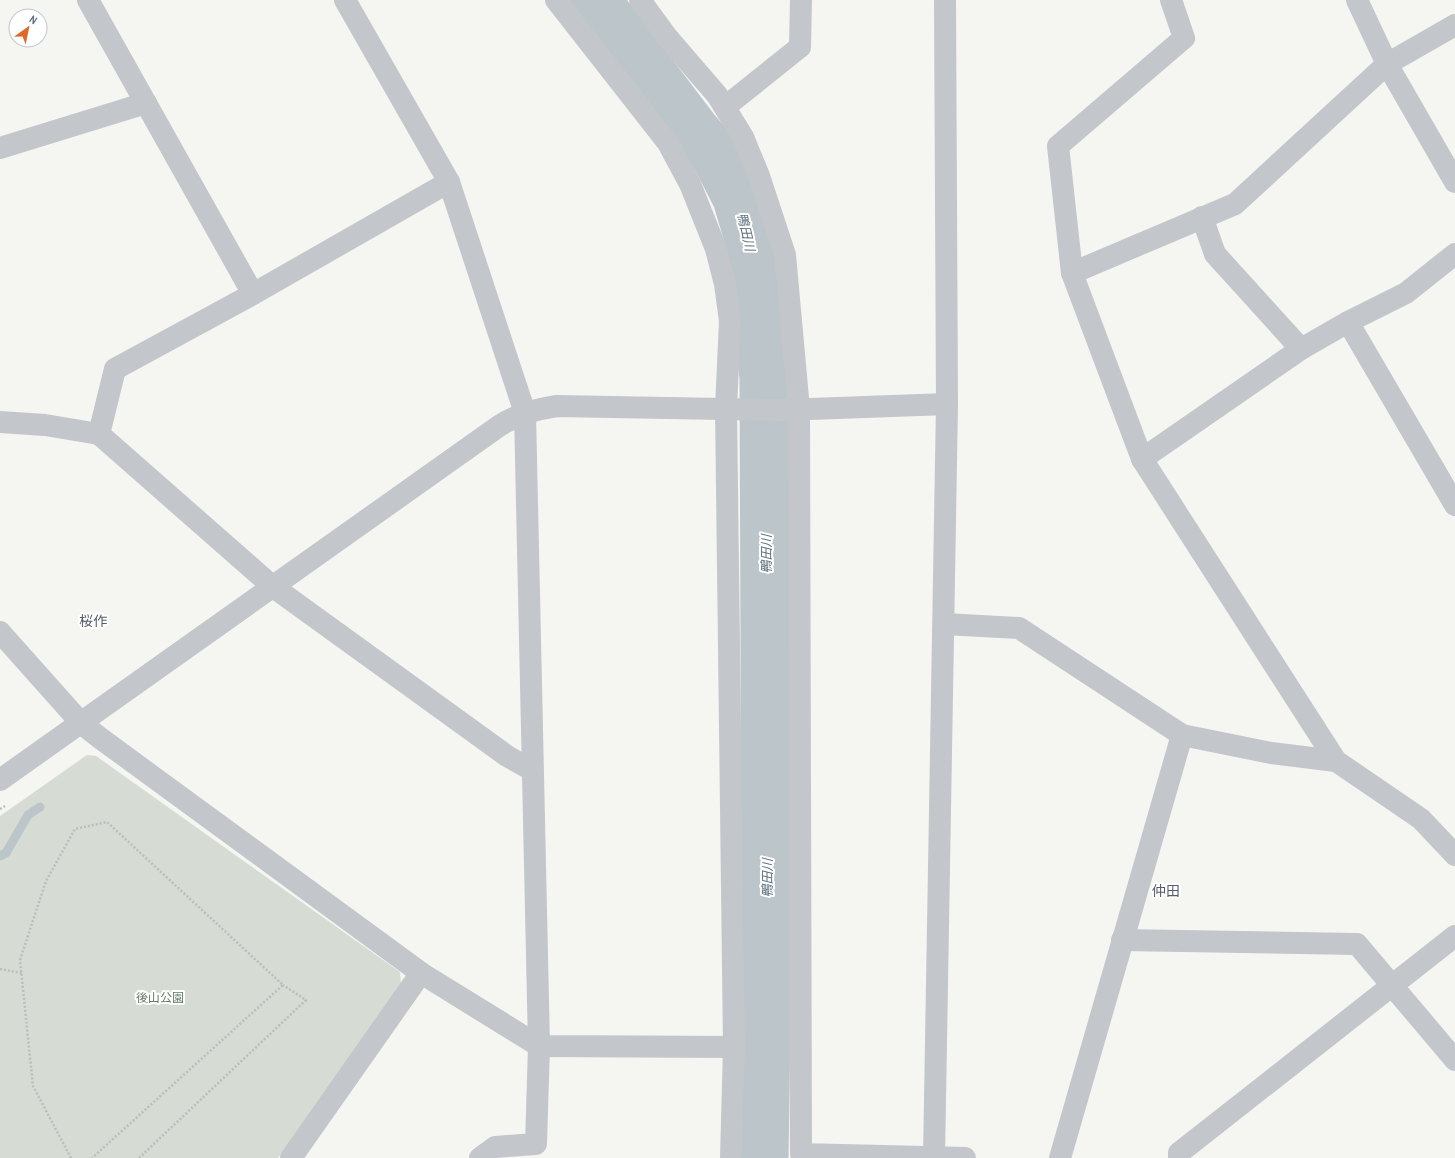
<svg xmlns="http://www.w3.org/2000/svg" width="1455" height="1158" font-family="'Archivo Narrow','Noto Sans JP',sans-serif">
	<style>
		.green { fill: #d6dcd3 }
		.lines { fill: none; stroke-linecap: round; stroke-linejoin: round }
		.stream { stroke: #bcc5ca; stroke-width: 9 }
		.river { stroke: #bcc5ca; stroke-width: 51 }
		.path { stroke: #bbbdbf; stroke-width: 2.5; stroke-dasharray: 2 2; stroke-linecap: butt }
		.minor { stroke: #c3c6ca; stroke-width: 22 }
		.labels { text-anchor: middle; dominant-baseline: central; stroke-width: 4; stroke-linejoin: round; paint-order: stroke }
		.park-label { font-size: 12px; fill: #657a64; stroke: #fff }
		.water-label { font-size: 13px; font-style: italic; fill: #61737f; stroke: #fff }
		.quarter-label { font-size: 14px; fill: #535c68; stroke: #fff }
	</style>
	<rect width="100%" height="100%" fill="#f5f5f2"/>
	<polygon class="green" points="87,755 96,756 400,972 401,985 278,1158 0,1158 0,816"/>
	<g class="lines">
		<polyline class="stream" points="0,856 6,853 28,815 40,807"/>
		<polyline class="river" points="595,0 694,130 717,157 738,198 751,242 765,378 767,898 763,1158"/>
		<g class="path">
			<polyline points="0,809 5,806"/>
			<polyline points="0,969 22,973"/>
			<polyline points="71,1158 33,1086 20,960 46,881 75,829 107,822 283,985 92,1158"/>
			<polyline points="139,1158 306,1000 283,985"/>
		</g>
		<g class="minor">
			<polyline points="88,0 253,294"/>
			<polyline points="345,0 449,182 525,413 539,1046 536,1144 495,1147 480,1158"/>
			<polyline points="556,0 668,143 690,184 716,249 725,284 730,321 726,408 734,1047 731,1158"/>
			<polyline points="640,0 667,37 717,95 743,137 759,176 785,255 799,409 801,1154 965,1158"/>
			<polyline points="1171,0 1184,38 1058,146 1072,273 1142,459 1336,761 1421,819 1455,855"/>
			<polyline points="1357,0 1387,64 1455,25"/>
			<polyline points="725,107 800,47 801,0"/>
			<polyline points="0,148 146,103"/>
			<polyline points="449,182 253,294 115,369 99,434 272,586 507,756 532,770"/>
			<polyline points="1202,217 1215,254 1301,349"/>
			<polyline points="1072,273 1235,204 1387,64 1455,182"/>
			<polyline points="1348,322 1455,505"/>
			<polyline points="0,422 45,425 99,434"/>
			<polyline points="1142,459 1301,349 1348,322 1406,293 1455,254"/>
			<polyline points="944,624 1019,628 1182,735 1271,753 1336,761"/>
			<polyline points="0,632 81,723 100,738 421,973 539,1046 734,1047"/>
			<path d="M 0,780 L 499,426 C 516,415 536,409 557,406 L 783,410 L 947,404"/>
			<polyline points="1122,940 1357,944 1455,1060"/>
			<polyline points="291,1158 421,973"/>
			<polyline points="934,1158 947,404 945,0"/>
			<polyline points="1060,1158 1182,735"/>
			<polyline points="1179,1158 1179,1153 1455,936"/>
		</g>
	</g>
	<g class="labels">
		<g class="park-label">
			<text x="160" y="998">後山公園</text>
		</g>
		<g class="water-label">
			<text transform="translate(746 232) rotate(77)">鴨田川</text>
			<text transform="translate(766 554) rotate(-90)">鴨田川</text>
			<text transform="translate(767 878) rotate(-90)">鴨田川</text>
		</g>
		<g class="quarter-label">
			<text x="93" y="621">桜作</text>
			<text x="1166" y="891">仲田</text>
		</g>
	</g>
	<g transform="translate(28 28) rotate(33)"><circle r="19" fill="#ffffff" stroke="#c1c7cd"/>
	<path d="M0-3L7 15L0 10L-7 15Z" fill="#df6928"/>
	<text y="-6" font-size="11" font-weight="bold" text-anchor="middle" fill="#657282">N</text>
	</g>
</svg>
